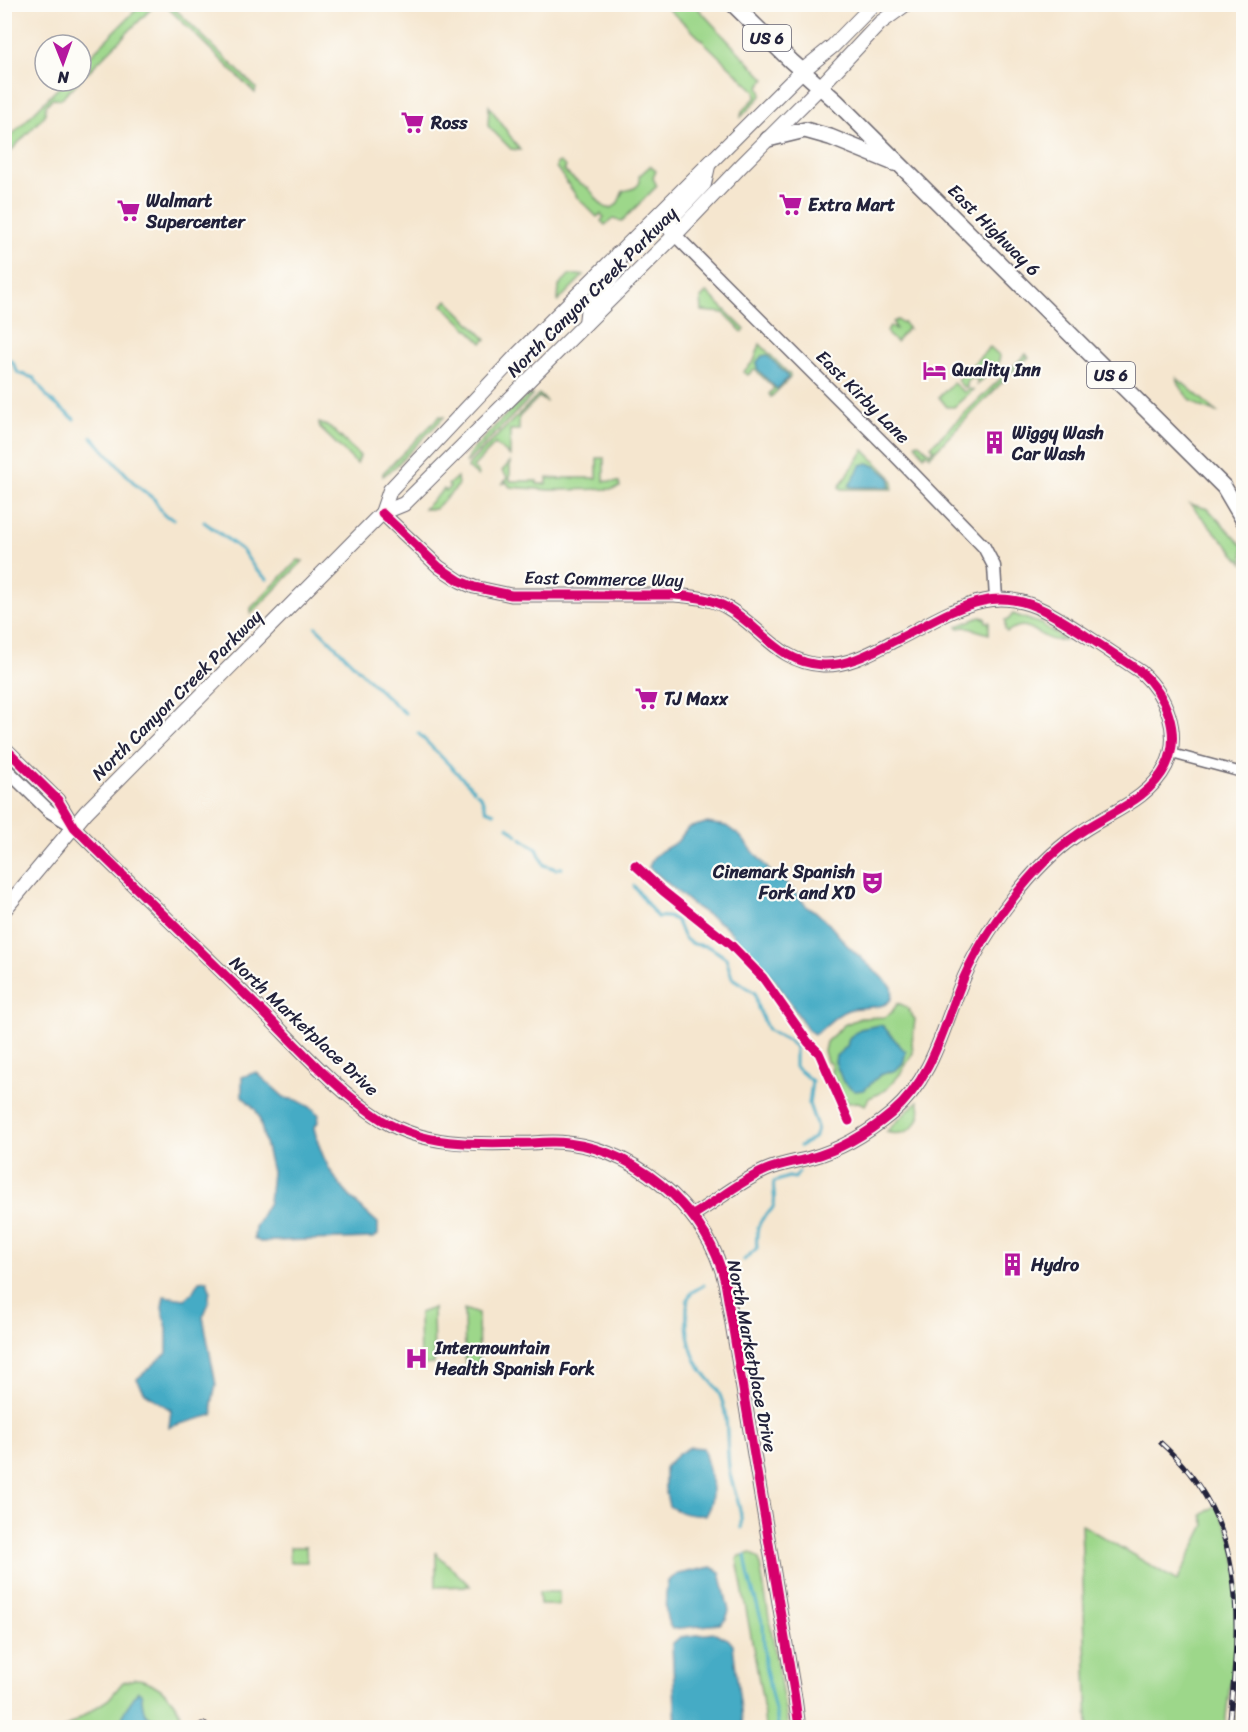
<svg xmlns="http://www.w3.org/2000/svg" width="1248" height="1732" font-family="Sriracha,sans-serif">
	<style>
		.green { fill: #9dd78a; stroke: #607c62; stroke-width: 1.5 }
		.water { fill: #45abc5; stroke: #346680; stroke-width: 1.5 }
		.lines { fill: none; stroke-linecap: round; stroke-linejoin: round }
		.stream { stroke: #45abc5; stroke-width: 3 }
		.minor-casing { stroke: #6c676f; stroke-width: 12 }
		.tertiary-casing { stroke: #6c676f; stroke-width: 15 }
		.secondary-casing { stroke: #6c676f; stroke-width: 16 }
		.trunk-casing { stroke: #6c676f; stroke-width: 18 }
		.minor { stroke: #fff; stroke-width: 9 }
		.tertiary { stroke: #fff; stroke-width: 12 }
		.secondary { stroke: #fff; stroke-width: 14 }
		.trunk { stroke: #fff; stroke-width: 15 }
		.rail-casing { stroke: #22223b; stroke-width: 5 }
		.rail { stroke: #fdfcf7; stroke-width: 3; stroke-dasharray: 9; stroke-linecap: butt }
		.cycleway-casing { stroke: #fdfcf7; stroke-width: 13 }
		.cycleway { stroke: #d6006c; stroke-width: 9 }
		.labels { text-anchor: middle; dominant-baseline: central; stroke-width: 4.5; stroke-linejoin: round; paint-order: stroke }
		.shield { fill: #fdfcf7; stroke: #646373; stroke-width: 1.5 }
		.shield-label { font-size: 16px; font-weight: bold; fill: #22223b }
		.poi-label { font-size: 18px; font-weight: bold; fill: #22223b; stroke: #fdfcf7; text-anchor: start }
		.street-label { font-size: 18px; fill: #22223b; stroke: #fdfcf7 }
	</style>
	<rect width="100%" height="100%" fill="#fdfcf7"/>
	<filter id="ink" filterUnits="userSpaceOnUse"><feTurbulence type="fractalNoise" baseFrequency=".0167" numOctaves="2"/><feDisplacementMap in="SourceGraphic" scale="12" xChannelSelector="R" yChannelSelector="G"/><feConvolveMatrix kernelMatrix="1 2 1 2 8 2 1 2 1" color-interpolation-filters="sRGB"/></filter>
	<filter id="wash" filterUnits="userSpaceOnUse"><feTurbulence type="fractalNoise" baseFrequency=".008" numOctaves="4" result="noise"/><feDisplacementMap in="SourceGraphic" scale="24" xChannelSelector="R" yChannelSelector="G"/><feGaussianBlur stdDeviation="1.35" result="paint"/><feColorMatrix in="noise" values="0 0 0 0 0 0 0 0 0 0 0 0 0 0 0 0 0 1.4 0 .05"/><feComposite in="paint" operator="in"/></filter>
	<g filter="url(#wash)">
		<rect width="100%" height="100%" fill="#f5e6cf"/>
		<g class="green">
			<polygon points="141,5 155,5 81,79 81,65"/>
			<polygon points="165,5 171,5 256,88 255,93"/>
			<polygon points="670,5 695,5 730,43 765,79 759,87 761,91 761,96 741,117 742,111 756,97 755,91 683,22 668,9"/>
			<polygon points="65,81 79,81 61,99 52,99 46,105 45,115 5,157 5,142"/>
			<polygon points="489,106 520,150 511,149 488,126"/>
			<path d="M 560,162 L 566,167 L 564,170 C 571,179 579,182 588,188 C 596,194 604,218 617,204 C 620,200 621,195 623,191 C 631,189 637,189 640,182 L 639,176 L 650,166 L 656,171 L 653,178 L 657,186 L 622,221 L 613,219 L 605,225 L 601,221 L 604,217 L 601,214 L 597,217 L 577,197 L 556,167 L 557,163 Z"/>
			<polygon points="569,275 584,275 558,301 559,286"/>
			<polygon points="707,292 745,330 742,332 724,313 702,311 701,298"/>
			<polygon points="447,300 486,339 482,343 443,305"/>
			<polygon points="897,320 904,323 909,329 907,329 896,342 888,335 887,331 890,326 896,329 893,322"/>
			<polygon points="760,344 790,375 790,378 771,397 769,394 774,388 754,369 748,375 743,372 754,361"/>
			<polygon points="990,347 1000,356 998,364 977,385 977,378 970,379 967,383 967,387 964,388 957,380"/>
			<polygon points="1026,354 1029,358 1024,360 930,456 926,453 924,456 915,444 919,443 930,453 934,449 931,446"/>
			<path d="M 1177,378 L 1217,412 C 1197,408 1183,398 1177,378 Z"/>
			<polygon points="953,383 964,392 969,389 973,390 954,407 947,407 939,397"/>
			<path d="M 533,394 L 531,397 L 466,463 L 469,454 C 483,440 517,399 533,394 Z"/>
			<polygon points="539,394 547,402 539,397 519,417 519,430 510,430 510,456 495,444 473,467 479,474 478,476 468,468 470,463"/>
			<polygon points="440,416 444,417 394,468 383,476 383,473"/>
			<polygon points="319,423 330,427 360,456 357,464 320,428"/>
			<polygon points="864,450 891,477 893,483 892,489 841,489 839,487"/>
			<polygon points="597,458 604,458 604,481 619,482 620,487 613,489 550,490 510,487 506,482 502,484 508,478 502,471 510,462 510,481 537,481 537,484 547,484 547,478 562,479 563,478 597,478"/>
			<polygon points="457,477 458,486 435,509 424,509 444,489 446,491 450,487 448,485"/>
			<polygon points="1190,504 1208,509 1243,546 1243,563"/>
			<polygon points="298,560 303,561 251,614 251,608"/>
			<path d="M 1013,614 L 1041,624 L 1065,640 C 1037,645 1034,614 1007,632 L 1005,629 L 1005,620 L 1008,620 Z"/>
			<polygon points="980,617 985,618 986,622 989,622 989,634 965,627 959,628 957,626"/>
			<polygon points="898,1003 907,1007 915,1020 912,1042 913,1053 901,1073 886,1090 869,1098 865,1105 858,1102 848,1103 841,1094 831,1071 832,1069 830,1063 827,1062 824,1051 826,1042 844,1025 860,1018 885,1017 891,1013"/>
			<path d="M 918,1101 C 925,1123 908,1138 886,1132 Z"/>
			<polygon points="433,1308 434,1364 420,1365 419,1313"/>
			<polygon points="464,1309 478,1314 479,1364 465,1363"/>
			<path d="M 1216,1505 C 1222,1518 1229,1530 1233,1543 C 1248,1603 1230,1668 1225,1727 L 1088,1727 L 1081,1524 L 1177,1581 L 1205,1525 L 1202,1515 Z"/>
			<polygon points="290,1547 306,1547 307,1562 290,1562"/>
			<polygon points="436,1553 470,1586 436,1587"/>
			<polygon points="751,1553 759,1559 788,1727 765,1727 762,1697 737,1559 740,1556"/>
			<polygon points="539,1592 559,1592 559,1605 540,1605"/>
			<polygon points="1243,1660 1243,1727 1236,1727 1243,1661"/>
			<path d="M 135,1679 C 155,1678 186,1707 181,1727 L 65,1728 L 109,1699 L 123,1682 Z"/>
		</g>
		<g class="water">
			<polygon points="767,355 787,375 788,378 777,389 757,369 757,362 762,356"/>
			<polygon points="868,463 877,467 890,478 890,487 853,487 849,486 861,465"/>
			<path d="M 706,823 L 726,826 L 740,836 L 774,876 L 787,883 L 808,908 L 815,911 L 829,924 L 846,944 L 892,987 C 897,1014 863,1004 848,1010 C 836,1014 827,1025 817,1033 L 814,1034 L 808,1030 L 776,981 L 725,926 L 694,906 L 649,867 L 653,858 L 661,851 L 677,842 L 688,828 Z"/>
			<polygon points="879,1025 883,1026 903,1049 906,1052 903,1063 896,1070 880,1075 864,1090 855,1091 843,1082 835,1062 836,1056 847,1046 849,1038 860,1029"/>
			<path d="M 256,1072 L 285,1098 L 297,1100 L 314,1109 L 319,1115 L 318,1122 L 314,1128 C 324,1171 344,1194 378,1223 L 378,1235 L 373,1238 L 276,1241 L 260,1242 L 254,1238 L 255,1227 L 269,1202 L 272,1172 L 259,1117 L 255,1109 L 242,1096 L 242,1077 Z"/>
			<polygon points="207,1280 210,1290 208,1305 203,1317 216,1385 212,1403 213,1415 169,1427 171,1410 145,1393 137,1379 167,1353 167,1329 162,1307 164,1296 185,1299 192,1293 199,1281"/>
			<path d="M 690,1447 L 703,1448 C 709,1469 719,1497 705,1515 C 691,1516 681,1514 669,1506 L 665,1489 L 665,1467 L 678,1454 Z"/>
			<path d="M 711,1567 L 720,1572 L 729,1611 L 726,1619 L 720,1624 L 672,1629 C 663,1618 665,1594 668,1581 L 678,1574 Z"/>
			<polygon points="715,1633 728,1639 733,1645 743,1727 676,1727 672,1644 680,1637"/>
			<path d="M 138,1691 L 141,1693 C 144,1707 140,1717 159,1719 L 165,1727 L 94,1727 L 101,1724 L 122,1719 L 125,1710 Z"/>
		</g>
		<g class="lines">
			<g class="stream">
				<polyline points="4,360 12,361 18,373 34,378 49,399 74,419"/>
				<polyline points="92,437 136,485 154,499 164,515 174,519"/>
				<polyline points="204,522 242,550 256,570 267,579"/>
				<path d="M 316,627 C 346,656 373,686 405,713"/>
				<polyline points="418,733 474,790"/>
				<polyline points="477,793 481,796 486,810 494,813"/>
				<polyline points="508,827 517,835"/>
				<polyline points="521,838 537,849 544,865 556,869"/>
				<polyline points="559,868 562,868"/>
				<path d="M 634,886 L 657,917 C 688,914 673,934 691,943 C 695,945 701,945 706,946 C 713,948 720,954 726,958 L 732,978 L 755,993 L 758,1008 L 768,1030 L 782,1038 L 789,1040 L 795,1047 L 795,1067 L 812,1081 L 809,1104 L 816,1124 L 817,1131 L 814,1138 L 800,1146"/>
				<path d="M 744,1260 L 757,1248 C 756,1238 756,1226 763,1218 C 766,1214 771,1212 773,1207 C 777,1200 772,1190 774,1182 L 788,1177 L 795,1178 L 799,1172"/>
				<path d="M 704,1285 L 692,1292 L 688,1298 C 685,1321 687,1350 701,1369 C 706,1377 714,1383 718,1391 C 731,1416 725,1447 730,1474 C 734,1493 743,1508 741,1528"/>
				<polyline points="745,1555 749,1578 763,1625 765,1666 779,1728"/>
			</g>
		</g>
	</g>
	<g filter="url(#ink)">
		<g class="lines">
			<defs>
				<g id="minor">
					<polyline points="1170,753 1244,773"/>
					<polyline points="203,1728 203,1727"/>
				</g>
				<g id="tertiary">
					<polyline points="675,235 894,454 984,547 994,566 996,599"/>
					<path d="M 382,513 L 439,567 L 460,581 L 474,587 L 511,595 L 675,595 C 693,597 711,598 728,608 C 762,628 779,663 823,665 C 849,666 874,651 896,640 C 923,627 953,607 983,601 C 1023,592 1056,616 1088,637 C 1105,648 1123,660 1141,672 C 1166,695 1182,733 1166,766 C 1148,802 1104,814 1074,837 C 1051,853 1030,876 1013,898 C 992,925 973,954 960,987 C 942,1032 931,1080 892,1113 C 868,1133 840,1150 810,1158 C 795,1162 780,1164 766,1170 C 740,1181 717,1201 693,1215"/>
					<path d="M 4,747 L 58,800 L 74,827 L 93,846 C 150,902 208,958 265,1014 C 301,1050 338,1092 382,1120 C 429,1148 480,1144 532,1143 C 544,1142 556,1141 568,1143 C 609,1148 643,1167 672,1194 C 697,1218 717,1248 725,1282 L 795,1698 L 799,1728"/>
					<polyline points="4,767 49,811 70,824"/>
				</g>
				<g id="secondary">
					<polyline points="675,235 670,229 670,220 704,184 708,166"/>
					<polyline points="586,323 588,306 620,268 617,254"/>
					<polyline points="382,513 404,504 675,235 742,165 820,87 880,23 906,4"/>
					<polyline points="4,910 86,812 382,513 390,490 516,356 802,71 833,46 874,4"/>
				</g>
				<g id="trunk">
					<polyline points="733,4 791,61 836,101 1224,487 1244,521"/>
					<polyline points="768,139 805,130 830,137 894,163"/>
				</g>
			</defs>
			<use href="#minor" class="minor-casing"/>
			<use href="#tertiary" class="tertiary-casing"/>
			<use href="#secondary" class="secondary-casing"/>
			<use href="#trunk" class="trunk-casing"/>
			<use href="#minor" class="minor"/>
			<use href="#tertiary" class="tertiary"/>
			<use href="#secondary" class="secondary"/>
			<use href="#trunk" class="trunk"/>
			<defs>
				<path id="rail" d="M 1161,1443 C 1248,1521 1241,1615 1229,1728"/>
			</defs>
			<use href="#rail" class="rail-casing"/>
			<use href="#rail" class="rail"/>
			<defs>
				<g id="cycleway">
					<path d="M 382,513 L 439,567 L 460,581 L 474,587 L 511,595 L 675,595 C 693,597 711,598 728,608 C 762,628 779,663 823,665 C 849,666 874,651 896,640 C 923,627 953,607 983,601 C 1023,592 1056,616 1088,637 C 1105,648 1123,660 1141,672 C 1166,695 1182,733 1166,766 C 1148,802 1104,814 1074,837 C 1051,853 1030,876 1013,898 C 992,925 973,954 960,987 C 942,1032 931,1080 892,1113 C 868,1133 840,1150 810,1158 C 795,1162 780,1164 766,1170 C 740,1181 717,1201 693,1215"/>
					<path d="M 4,747 L 58,800 L 74,827 L 93,846 C 150,902 208,958 265,1014 C 301,1050 338,1092 382,1120 C 429,1148 480,1144 532,1143 C 544,1142 556,1141 568,1143 C 609,1148 643,1167 672,1194 C 697,1218 717,1248 725,1282 L 795,1698 L 799,1728"/>
					<polyline points="635,865 663,891 731,945 763,978 808,1042 819,1053 849,1121"/>
				</g>
			</defs>
			<use href="#cycleway" class="cycleway-casing"/>
			<use href="#cycleway" class="cycleway"/>
		</g>
	</g>
	<defs>
		<symbol id="supermarket-bare" viewBox="-9 -9 18 18"><path d="M-6-5.5h2.5l.6 2H6L4.5 2H-2.5L-4.4-4H-6ZM-1.5 3.2a1.3 1.3 0 1 0 .1 0ZM3 3.2a1.3 1.3 0 1 0 .1 0Z" fill="#b5179e" stroke="#fdfcf7" stroke-width="2.5" paint-order="stroke"/></symbol>
		<symbol id="hotel-bare" viewBox="-9 -9 18 18"><path d="M-6-4.5h1.5V1H6V5H4.5V3h-9V5H-6ZM-4 0a1.8 1.8 0 1 1 3.6 0ZM.5 0V-2.5h3Q6-2.5 6 0Z" fill="#b5179e" stroke="#fdfcf7" stroke-width="2.5" paint-order="stroke"/></symbol>
		<symbol id="building-bare" viewBox="-9 -9 18 18"><path d="M-4-6H4V6H1V3H-1V6H-4ZM-2.5-4.3h1.7v1.8h-1.7ZM.8-4.3h1.7v1.8H.8ZM-2.5-1h1.7V.8h-1.7ZM.8-1h1.7V.8H.8Z" fill="#b5179e" stroke="#fdfcf7" stroke-width="2.5" paint-order="stroke"/></symbol>
		<symbol id="theatre-bare" viewBox="-9 -9 18 18"><path d="M-5-5.5Q0-4 5-5.5V0Q5 5 0 6Q-5 5-5 0ZM-3.3-2.5H-1v1.5H-3.3ZM1-2.5H3.3v1.5H1ZM-2.8 1Q0 5.5 2.8 1Z" fill="#b5179e" stroke="#fdfcf7" stroke-width="2.5" paint-order="stroke"/></symbol>
		<symbol id="hospital-bare" viewBox="-9 -9 18 18"><path d="M-5-5h3v3.5h4V-5h3V5h-3V1.5h-4V5h-3Z" fill="#b5179e" stroke="#fdfcf7" stroke-width="2.5" paint-order="stroke"/></symbol>
	</defs>
	<g fill-rule="evenodd">
		<use href="#supermarket-bare" x="396" y="106" width="33" height="33"/>
		<use href="#supermarket-bare" x="774" y="188" width="33" height="33"/>
		<use href="#supermarket-bare" x="112" y="194" width="33" height="33"/>
		<use href="#hotel-bare" x="918" y="354" width="33" height="33"/>
		<use href="#building-bare" x="978" y="426" width="33" height="33"/>
		<use href="#supermarket-bare" x="630" y="682" width="33" height="33"/>
		<use href="#theatre-bare" x="856" y="866" width="33" height="33"/>
		<use href="#building-bare" x="996" y="1248" width="33" height="33"/>
		<use href="#hospital-bare" x="400" y="1342" width="33" height="33"/>
	</g>
	<g class="labels">
		<g class="shield">
			<rect x="743" y="25" width="48" height="26" rx="4.5"/>
			<rect x="1087" y="362" width="48" height="26" rx="4.5"/>
		</g>
		<g class="shield-label">
			<text x="767" y="38">US 6</text>
			<text x="1111" y="375">US 6</text>
		</g>
		<g class="poi-label">
			<text x="431" y="123">Ross</text>
			<text x="146" y="201">Walmart<tspan x="146" dy="21">Supercenter</tspan></text>
			<text x="808" y="205">Extra Mart</text>
			<text x="952" y="370">Quality Inn</text>
			<text x="1012" y="433">Wiggy Wash<tspan x="1012" dy="21">Car Wash</tspan></text>
			<text x="664" y="699">TJ Maxx</text>
			<text x="855" y="872" text-anchor="end">Cinemark Spanish<tspan x="855" dy="21">Fork and XD</tspan></text>
			<text x="1031" y="1265">Hydro</text>
			<text x="435" y="1348">Intermountain<tspan x="435" dy="21">Health Spanish Fork</tspan></text>
		</g>
		<g class="street-label">
			<text transform="translate(994 230) rotate(45)">East Highway 6</text>
			<text transform="translate(592 292) rotate(-45)">North Canyon Creek Parkway</text>
			<text transform="translate(863 397) rotate(45)">East Kirby Lane</text>
			<text transform="translate(604 579) rotate(1)">East Commerce Way</text>
			<text transform="translate(177 695) rotate(-45)">North Canyon Creek Parkway</text>
			<text transform="translate(304 1026) rotate(43)">North Marketplace Drive</text>
			<text transform="translate(752 1356) rotate(79)">North Marketplace Drive</text>
		</g>
	</g>
	<rect width="1248" height="1732" fill="none" stroke="#fdfcf7" stroke-width="24"/>
	<g transform="translate(63 63) rotate(179)"><circle r="28" fill="#fdfcf7" stroke="#a5a5ac" stroke-width="1.5"/>
	<path d="M0-4.5L10 22L0 15L-10 22Z" fill="#b5179e"/>
	<text y="-9" font-size="16" font-weight="bold" text-anchor="middle" fill="#22223b">N</text>
	</g>
</svg>
